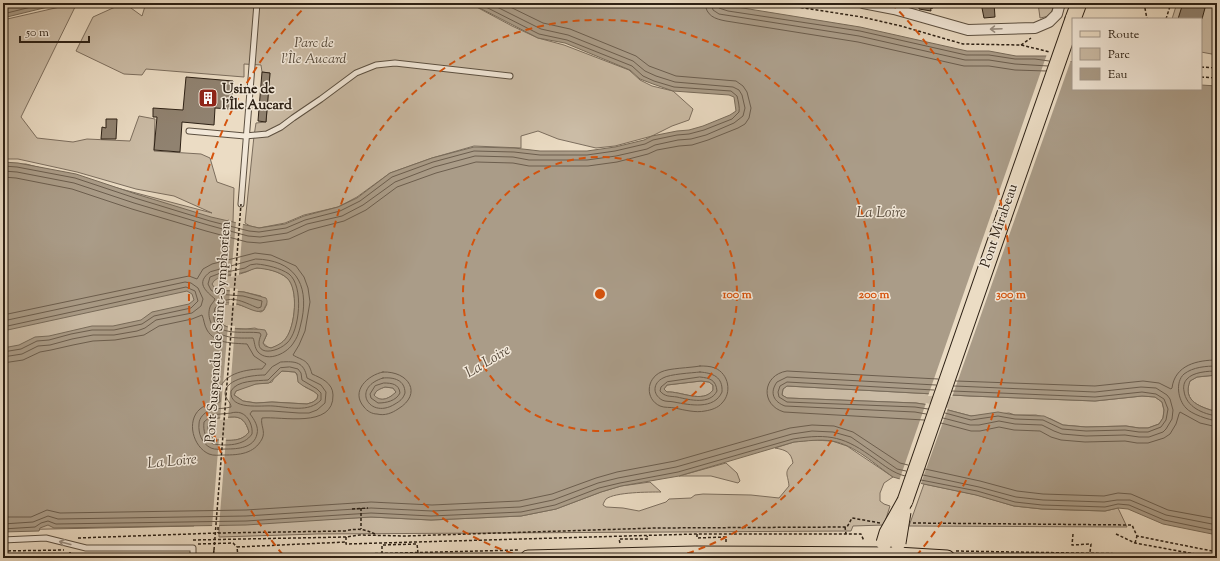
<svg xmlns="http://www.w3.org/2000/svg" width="1220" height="561" font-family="'Sorts Mill Goudy',serif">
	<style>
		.green { fill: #cbbca6; stroke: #7c6e5e; fill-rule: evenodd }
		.water { fill: #aa9c88; stroke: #786b5a; fill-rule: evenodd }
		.pier { fill: #ebdcc4 }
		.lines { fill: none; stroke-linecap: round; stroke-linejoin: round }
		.shore { stroke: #6c5e4e; stroke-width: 1 }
		.building { fill: #908270; stroke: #2d2115 }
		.lane-casing { stroke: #5c5041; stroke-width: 7 }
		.street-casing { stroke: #5c5041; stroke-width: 12 }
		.primary-casing { stroke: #2d2115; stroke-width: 17 }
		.path { stroke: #2d2115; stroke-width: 1.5; stroke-dasharray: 3 2; stroke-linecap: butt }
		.lane { stroke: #f2e8d9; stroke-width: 5 }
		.street { stroke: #f2e8d9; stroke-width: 10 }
		.primary { stroke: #ebdcc4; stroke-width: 15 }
		.primary-bridge-casing { stroke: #2d2115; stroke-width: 17; stroke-linecap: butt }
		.path-bridge { stroke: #2d2115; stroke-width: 1.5; stroke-dasharray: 3 2; stroke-linecap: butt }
		.primary-bridge { stroke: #ebdcc4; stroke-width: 15 }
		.oneway { stroke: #998e81 }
		.ring { fill: none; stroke: #d5530d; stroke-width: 2; stroke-dasharray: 7 5 }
		.labels { text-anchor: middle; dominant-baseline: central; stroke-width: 3; stroke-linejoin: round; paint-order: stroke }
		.park-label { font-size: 14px; font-style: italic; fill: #544839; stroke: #f2e8d9 }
		.poi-label { font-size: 14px; font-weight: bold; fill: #2d2115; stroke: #f2e8d9; text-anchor: start }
		.street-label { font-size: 14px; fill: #2d2115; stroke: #f2e8d9 }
		.water-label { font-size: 15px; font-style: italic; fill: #594c3d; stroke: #f2e8d9 }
		.centre { fill: #d5530d; stroke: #f2e8d9; stroke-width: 2 }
		.ring-label { font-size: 12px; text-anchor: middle; font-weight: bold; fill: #d5530d; stroke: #f2e8d9; stroke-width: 3; stroke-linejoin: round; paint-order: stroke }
	</style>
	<rect width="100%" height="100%" fill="#ebdcc4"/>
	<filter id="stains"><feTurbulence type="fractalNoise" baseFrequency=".005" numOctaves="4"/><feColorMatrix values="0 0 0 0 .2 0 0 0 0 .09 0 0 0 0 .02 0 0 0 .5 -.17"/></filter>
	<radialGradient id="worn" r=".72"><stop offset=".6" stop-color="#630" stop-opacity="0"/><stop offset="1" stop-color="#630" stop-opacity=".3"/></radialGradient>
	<g class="green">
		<path d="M 77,3 L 21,117 L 37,138 L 73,142 L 87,139 L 130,141 L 139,116 L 155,119 L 154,151 L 201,154 L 210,158 L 217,182 L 234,188 L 233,222 L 228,220 L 222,277 C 230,275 239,275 246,272 C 251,270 253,268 258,268 C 267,268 280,272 287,278 C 299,289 295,325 287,337 C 283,343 275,348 269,348 L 263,343 L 267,334 L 255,328 L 246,329 L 229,328 L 220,323 L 217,316 L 194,526 L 3,530 L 3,165 L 26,164 L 212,213 L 174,196 L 136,189 L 77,172 L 18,159 L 3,159 L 3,20 ZM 221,290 L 244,292 L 261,296 L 267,304 L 264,310 L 261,312 C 246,309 230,296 218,310 Z"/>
		<polygon points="124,3 142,16 146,3 469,3 512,26 538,38 564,45 629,70 640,80 652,86 673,91 693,109 689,120 672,126 652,136 615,146 596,148 558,139 538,131 521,136 521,148 474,146 432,158 390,173 357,197 338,207 304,215 285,223 259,228 250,226 245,223 254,136 256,123 266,122 270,73 262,72 261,65 244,64 244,77 146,69 142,75 124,74 76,51 93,17"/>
		<path d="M 1038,3 L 1054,3 C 1051,14 1052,16 1040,18 Z"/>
		<polygon points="1177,3 1217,3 1217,55 1201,52 1201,19 1172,19"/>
		<path d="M 282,371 L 295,372 L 305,387 L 315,392 L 318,395 L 317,399 L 313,402 L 307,404 L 272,402 L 256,403 L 243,401 L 234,395 L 236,391 C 242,388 249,385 255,384 C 261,383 266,384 272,382 L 274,378 Z"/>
		<path d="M 1217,375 L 1217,412 C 1201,407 1182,402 1190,381 L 1197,377 Z"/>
		<path d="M 701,381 L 709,382 L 713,385 L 713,390 C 703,404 681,391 667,392 L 664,389 L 667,385 Z"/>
		<polygon points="787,386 970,396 1095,401 1142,396 1155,397 1162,402 1164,410 1163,418 1159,424 1148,428 1139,428 1126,426 1086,427 1063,425 1051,419 1036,415 1015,415 1009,413 971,416 929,405 916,403 787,398 782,395 783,389"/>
		<path d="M 385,387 L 393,388 L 396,392 C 390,398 381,403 374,396 C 376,390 379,389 385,387 Z"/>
		<path d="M 231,417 C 242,416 246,422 249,432 C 241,443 227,440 215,440 C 211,437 208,434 208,429 C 206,416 223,418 231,417 Z"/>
		<path d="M 813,440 L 832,441 L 847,446 L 893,477 L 884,483 L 880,493 L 880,501 L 884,504 L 890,506 L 884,525 L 853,526 L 851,531 L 317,534 L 219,537 L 219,525 L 371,517 L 431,520 L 521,516 L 556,509 L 601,492 L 621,486 L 650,482 L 661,492 C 649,492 615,492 606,499 C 605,500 603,504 603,505 L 606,507 L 623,508 L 639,511 L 666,502 L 669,499 L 691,498 L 695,495 L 703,494 L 751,495 L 779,498 L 789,486 C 788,474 783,473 793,463 C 791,452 786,450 775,448 L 794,442 Z"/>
		<polygon points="726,463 737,473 740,481 738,483 711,476 679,476"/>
		<polygon points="924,484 977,495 1014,506 1042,509 1105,511 1118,508 1127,527 909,526"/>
	</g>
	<g class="water">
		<polygon points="3,3 64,3 3,18"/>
		<path d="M 470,3 L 712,3 L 860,27 L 967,51 L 989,51 L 1016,56 L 1046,56 L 1073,62 L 1073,89 L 1201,89 L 1201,85 L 1217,86 L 1217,375 L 1197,377 L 1190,381 C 1182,402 1201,407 1217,412 L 1217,535 L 1163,524 L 1128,509 L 1118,508 L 1105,511 L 1042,509 L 1014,506 L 976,495 L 900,479 L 893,477 C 874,464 855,445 832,441 C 819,439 807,441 794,442 L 679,476 L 621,486 L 601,492 L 556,509 L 521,516 L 431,520 L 371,517 L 246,525 L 54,528 L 48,525 L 40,528 L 39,531 L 3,532 L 3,348 L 19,345 L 35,337 L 49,336 L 92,326 L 113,326 L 141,320 L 152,312 L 189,304 L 194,300 L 192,294 L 187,291 L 3,331 L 3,162 L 18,163 L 76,174 L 136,194 L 211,217 L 259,228 L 285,224 L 304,216 L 338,207 L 357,198 L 390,173 L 432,158 L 474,147 L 514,148 L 540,151 L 587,151 L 615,147 L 644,140 L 652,136 L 677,131 L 689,130 L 703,126 L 730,115 L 736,111 L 734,97 L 729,95 L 673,91 L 653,84 L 640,79 L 630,70 L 565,43 L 538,38 ZM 257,268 C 267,269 279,271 287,278 C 299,289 295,326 286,338 C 283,343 276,346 271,348 L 265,346 L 263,343 L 267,334 L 265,330 C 250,327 233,333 220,323 L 218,314 C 224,288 251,315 261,311 C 264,311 264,309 265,307 C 267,303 268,302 266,298 L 244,292 L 218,290 L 214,287 L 212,284 C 216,274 236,275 245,272 C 249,271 252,269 257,268 ZM 282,371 L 295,372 L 297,374 L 298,382 C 304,388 313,389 318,395 L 317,399 L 313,402 L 307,404 L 272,402 L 256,403 L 243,401 L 234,395 L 236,391 L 256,384 L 269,383 ZM 701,381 L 709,382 L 713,385 L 713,390 C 703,404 681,391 667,392 L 664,389 L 667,385 ZM 787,386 L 970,396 L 1095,401 L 1142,396 L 1155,397 L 1162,402 L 1164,410 L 1163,418 L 1159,424 L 1148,428 L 1139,428 L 1126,426 L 1086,427 L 1063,425 L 1044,416 L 1015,415 L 998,412 L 971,416 L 929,405 L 916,403 L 787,398 L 782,395 L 783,389 ZM 385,387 L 393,388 L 396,392 C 390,398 381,403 374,395 C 376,390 380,389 385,387 ZM 231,417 C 242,416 246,422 249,432 C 241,443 227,440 215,440 C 211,437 208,434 208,429 C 206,416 223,418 231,417 Z"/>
	</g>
	<g class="pier">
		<polygon points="1047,54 1071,60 952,397 928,396"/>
		<polygon points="236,221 243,223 239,275 231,277"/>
		<polygon points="230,288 238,289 236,306 229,305"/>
		<polygon points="228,325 235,326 228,419 220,420"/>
		<polygon points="926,403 948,408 920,486 899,481"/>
		<polygon points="219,438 226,438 219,527 212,527"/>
	</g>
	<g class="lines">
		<g class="shore">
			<path d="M 705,3 C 706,16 715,19 726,21 L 858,42 L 964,66 L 989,66 L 1015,70 L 1046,71"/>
			<polyline points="711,3 713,10 719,14 859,36 965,60 989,60 1015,64 1048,66"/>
			<polyline points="716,3 719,8 728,11 860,31 966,55 989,55 1015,59 1035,59 1049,61"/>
			<polyline points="3,14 47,3"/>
			<path d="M 3,166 L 17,167 L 75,178 L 135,198 L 210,221 L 249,231 L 259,232 L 286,228 L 305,220 L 340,211 L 360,201 L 392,177 L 433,162 L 474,151 L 514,152 L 540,155 L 587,155 L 615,151 L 645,144 L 653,140 L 677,135 L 689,134 L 704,130 L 732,119 L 739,112 C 740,108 738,100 737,96 L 731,91 L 674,87 L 654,81 L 643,76 L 632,66 L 567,40 L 539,34 L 478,3"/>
			<polyline points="3,171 17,172 74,183 134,203 208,225 248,236 260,237 287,233 307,224 342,216 363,205 395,182 434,167 475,156 513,157 529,160 587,160 616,156 647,149 655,145 678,140 691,139 706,135 734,123 743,116 745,108 742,95 739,90 733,87 675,82 656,76 645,71 633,61 568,35 541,29 489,3"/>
			<polyline points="3,177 16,178 72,189 132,209 206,231 247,242 260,243 289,239 309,230 344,221 366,210 397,187 436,173 476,162 513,163 529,166 588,166 617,162 648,154 657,150 679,146 692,145 708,140 738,128 745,124 749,118 751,108 747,92 743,86 736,81 676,76 649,66 636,56 570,29 543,23 502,3"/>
			<path d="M 256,259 C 294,260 309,283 302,319 C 300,327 299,335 294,342 C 288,353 268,363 258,352 C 254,347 255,342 253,338 C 239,338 217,340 211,323 C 209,318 208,313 210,307 C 211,304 214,302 215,299 C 206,291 195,283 210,272 Z"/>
			<path d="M 257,264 C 267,265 280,268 289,274 C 304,286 300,331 287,343 C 275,354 252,356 261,335 L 260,333 C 246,330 206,340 215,308 C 228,292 243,302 258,308 L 261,307 L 262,301 L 243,296 L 217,294 L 211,290 L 208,284 L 210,277 L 218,274 L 245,268 L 250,265 Z"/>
			<path d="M 3,315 L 184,277 L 189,276 L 197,279 L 203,269 L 212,264 L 255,253 L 271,255 L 296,266 L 304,277 L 308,288 L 310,302 L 305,331 L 299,345 L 293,355 C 303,361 308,359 312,374 C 321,378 333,383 333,395 C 334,429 281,416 262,418 C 260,425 266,431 262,439 C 254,454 239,455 224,455 C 219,455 214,456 209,454 C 193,447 186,421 200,409 C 206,404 213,404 220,402 C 220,398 219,394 220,389 C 224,373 248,369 262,369 L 266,364 L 254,356 L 247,344 C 233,343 215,344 207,330 C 204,325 204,319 202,315 L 192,319 L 159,326 L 144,335 L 115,340 L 93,341 L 73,345 L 51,350 L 40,352 L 23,360 L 3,363"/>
			<polyline points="3,321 185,282 191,283 198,288 203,299 201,306 192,313 156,320 145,328 137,331 114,335 93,335 72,339 50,345 38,346 22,354 3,357"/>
			<polyline points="3,327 186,287 195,291 198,301 191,308 154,316 142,324 114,330 92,330 71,334 49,340 37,341 21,349 3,352"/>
			<path d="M 281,362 C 296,361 304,362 307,378 L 321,385 L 326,392 L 325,403 L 317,410 L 309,413 L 299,413 L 272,411 L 252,411 L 250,414 C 254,419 259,427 257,434 C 254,448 238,449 226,449 C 221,449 215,450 211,448 C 202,444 198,433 199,424 C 199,418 204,413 210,410 C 216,408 224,409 231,407 C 231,402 225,399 225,393 C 226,378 254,375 265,375 L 272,367 Z"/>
			<path d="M 700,366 C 704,366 710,366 715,368 C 729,374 732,393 722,403 C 718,408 711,410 705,411 C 696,413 684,410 675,408 C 670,407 665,408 660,406 C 645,399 646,379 661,372 C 669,368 690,368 700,366 Z"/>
			<path d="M 1217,366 C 1206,366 1193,367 1184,374 C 1175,382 1178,400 1186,408 C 1191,414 1209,420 1217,421"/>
			<path d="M 290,367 L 298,369 L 301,373 L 302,380 L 317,389 L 321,393 L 321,400 C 309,413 288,407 273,406 C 262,405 229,411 231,391 C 237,380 257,381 268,380 L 280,368 Z"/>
			<path d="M 1217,371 C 1208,371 1193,372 1187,379 C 1184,382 1183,387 1184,391 C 1186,407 1203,414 1217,416"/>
			<path d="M 383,372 C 409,371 423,394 398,409 C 392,413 385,416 377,414 C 372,414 367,411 364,407 C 350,391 368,375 383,372 Z"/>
			<path d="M 700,372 C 713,373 723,377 722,392 C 714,410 690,405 674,402 C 670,401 666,402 662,400 C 652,394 653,383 663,378 C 670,374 691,373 700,372 Z"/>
			<path d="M 700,377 C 710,378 716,380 717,391 C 710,405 690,400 677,397 C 670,396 665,397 660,391 L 661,387 L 667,382 Z"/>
			<path d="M 383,378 C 394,377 405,380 405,393 C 403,399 400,401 395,404 C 370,420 350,388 383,378 Z"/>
			<path d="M 956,381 L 1095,386 L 1143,381 L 1159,383 L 1171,389 L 1172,388 C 1175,365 1197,360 1217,360"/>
			<path d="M 384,383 C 392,383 399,384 400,393 C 396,401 386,403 378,403 L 371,398 L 370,394 L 375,386 Z"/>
			<polyline points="928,409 915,407 787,402 779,397 778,392 780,386 787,382 934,390"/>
			<path d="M 231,413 C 234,412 238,412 241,413 C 249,416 253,427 252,434 C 244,446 226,446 213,444 C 205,438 203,431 204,422 L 212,415 Z"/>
			<polyline points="945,413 971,420 998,416 1015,419 1043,420 1062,429 1086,431 1125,430 1139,432 1148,432 1161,427 1166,420 1168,409 1164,399 1156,394 1142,392 1095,397 952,391"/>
			<path d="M 926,414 L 915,412 L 785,406 C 774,402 769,393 777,382 L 787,377 L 936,385"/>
			<polyline points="943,418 970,425 979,425 999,421 1015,424 1042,425 1054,431 1062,434 1086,436 1125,435 1139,437 1149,437 1163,432 1166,429 1172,419 1173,410 1170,399 1167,395 1156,388 1141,387 1095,392 954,386"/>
			<path d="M 924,420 L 784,412 C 760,405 762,375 787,371 L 938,379"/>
			<polyline points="941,423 971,431 980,431 999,427 1014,430 1040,431 1051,437 1061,440 1085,442 1125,441 1137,443 1148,443 1164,438 1170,434 1176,424 1179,414 1180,412 1200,423 1217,427"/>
			<polyline points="925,469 980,481 1017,491 1043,494 1104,496 1118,493 1131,494 1168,510 1217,519"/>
			<polyline points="923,475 979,487 1016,497 1043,500 1104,502 1117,500 1130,500 1166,515 1217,525"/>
			<polyline points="921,480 977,491 1015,502 1042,505 1105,507 1118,504 1129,505 1164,520 1217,531"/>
			<polyline points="3,517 31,517 47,510 60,513 246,510 371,502 432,505 519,501 552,494 596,478 617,472 675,461 790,428 812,425 834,426 853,432 900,463 908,465"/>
			<polyline points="3,524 33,522 48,516 58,519 246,516 371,508 432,511 520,507 553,500 598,483 618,478 676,467 792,434 812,431 833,432 851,437 897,469 906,471"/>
			<path d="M 3,529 L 35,527 L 41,523 L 48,521 L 56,524 L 246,521 L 371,513 L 431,516 L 521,512 L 555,505 L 599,488 L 620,483 L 678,472 L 793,439 C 830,433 845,437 875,459 C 885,466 893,473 905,476"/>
		</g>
	</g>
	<g class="building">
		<polygon points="930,3 931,11 919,9 919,4"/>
		<polygon points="981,3 994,3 995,17 984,18"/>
		<polygon points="1183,3 1205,8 1202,19 1178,19"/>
		<polygon points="262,72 270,73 266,122 258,121"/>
		<polygon points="186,77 233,81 231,109 215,108 214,125 182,122 180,152 154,150 157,117 153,117 153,108 183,110"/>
		<polygon points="106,119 117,119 116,139 101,139 102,127 106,128"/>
	</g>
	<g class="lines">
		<defs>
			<g id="lane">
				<polyline points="189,131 245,136 267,134 281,127 293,118 321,99 356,73 376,65 395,63 510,76"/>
				<polyline points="241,204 257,3"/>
				<polyline points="3,540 46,538 86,548 193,548 193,558"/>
			</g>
			<polyline id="street" points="863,3 894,9 968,30 1035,28 1049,22 1057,14 1060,3"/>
			<g id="primary">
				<polyline points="1073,19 1079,3"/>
				<polyline points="905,501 1003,219"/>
				<polyline points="528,558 695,554 897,555 947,558"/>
			</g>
		</defs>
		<use href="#lane" class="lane-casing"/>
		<use href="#street" class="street-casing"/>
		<use href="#primary" class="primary-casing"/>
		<g class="path">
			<polyline points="771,3 862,17 901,26 963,44 1021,45 1050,52"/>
			<polyline points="931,3 932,9"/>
			<polyline points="1144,3 1147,19"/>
			<polyline points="1166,19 1171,3"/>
			<polyline points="1021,45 1031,38"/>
			<polyline points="1201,67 1217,68"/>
			<polyline points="1201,77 1217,78"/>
			<polyline points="361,508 361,529"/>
			<polyline points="352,509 368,508"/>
			<polyline points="913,523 1132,525 1137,536 1217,552"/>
			<polyline points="218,527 218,533"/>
			<polyline points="845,527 846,534"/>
			<polyline points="697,534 697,538 726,537 726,542"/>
			<polyline points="1073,534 1072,545 1091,544 1090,552"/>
			<polyline points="1116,534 1135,543 1217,558"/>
			<polyline points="346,537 346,544 697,534 861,534 864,541"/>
			<path d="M 78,538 L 218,533 L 345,531 C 358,528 365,529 377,535"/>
			<polyline points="193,540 346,537 360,535 405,536 656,528 847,527 852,518 880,523"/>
			<polyline points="620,543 619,539 648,539 647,536"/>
			<polyline points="1135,543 1137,536"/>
			<polyline points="198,544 233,543 237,547"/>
			<polyline points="3,551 64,550"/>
			<polyline points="956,551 1134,554 1159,558"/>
			<polyline points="70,552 70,558"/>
			<polyline points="382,554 382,545 417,544 418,553"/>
			<polyline points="238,557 237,547 346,542"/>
			<polyline points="115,558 186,557"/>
			<polyline points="200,558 518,550"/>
			<polyline points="213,558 214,550"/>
			<polyline points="1208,558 1210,558"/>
		</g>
		<use href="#lane" class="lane"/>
		<use href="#street" class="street"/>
		<use href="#primary" class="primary"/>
		<defs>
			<g id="primary-bridge">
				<polyline points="1003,219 1073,19"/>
				<polyline points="884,543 887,533 905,501"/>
				<polyline points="898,543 903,512"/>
			</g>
		</defs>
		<use href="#primary-bridge" class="primary-bridge-casing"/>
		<polyline class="path-bridge" points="214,550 241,204"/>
		<use href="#primary-bridge" class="primary-bridge"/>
	</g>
	<defs><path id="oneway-shaft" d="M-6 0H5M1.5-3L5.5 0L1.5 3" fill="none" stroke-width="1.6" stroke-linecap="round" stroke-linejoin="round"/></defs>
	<g class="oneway">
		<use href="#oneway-shaft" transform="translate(996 29) rotate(178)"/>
		<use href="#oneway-shaft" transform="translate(65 543) rotate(-165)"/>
	</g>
	<g class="ring">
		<circle cx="600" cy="294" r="137"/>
		<path d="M524 557A274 274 0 1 1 676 557"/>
		<path d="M283 555A411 411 0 0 1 309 3M891 3A411 411 0 0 1 917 555"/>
	</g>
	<defs>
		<symbol id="building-square" viewBox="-11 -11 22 22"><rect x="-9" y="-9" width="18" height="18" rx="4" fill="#8f2418" stroke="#f2e8d9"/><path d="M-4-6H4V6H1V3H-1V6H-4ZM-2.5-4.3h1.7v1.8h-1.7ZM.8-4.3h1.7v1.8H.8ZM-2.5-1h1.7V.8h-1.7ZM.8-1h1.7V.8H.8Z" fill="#fff"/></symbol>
	</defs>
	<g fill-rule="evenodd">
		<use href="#building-square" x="197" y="87" width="22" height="22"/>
	</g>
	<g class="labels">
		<g class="park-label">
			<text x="314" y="44">Parc de<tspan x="314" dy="16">l'Île Aucard</tspan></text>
		</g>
		<g class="poi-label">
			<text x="222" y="90">Usine de<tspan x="222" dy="16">l'Île Aucard</tspan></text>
		</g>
		<g class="street-label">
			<text transform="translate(1000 226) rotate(-71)">Pont Mirabeau</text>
			<text transform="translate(219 332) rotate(-86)">Pont Suspendu de Saint-Symphorien</text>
		</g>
		<g class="water-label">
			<text x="881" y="213">La Loire</text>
			<text transform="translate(488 362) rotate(-31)">La Loire</text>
			<text transform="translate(172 462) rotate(-5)">La Loire</text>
		</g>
	</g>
	<circle cx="600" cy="294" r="6" class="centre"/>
	<g class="ring-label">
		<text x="737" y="298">100 m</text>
		<text x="874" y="298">200 m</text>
		<text x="1011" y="298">300 m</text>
	</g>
	<rect width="1220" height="561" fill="none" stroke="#ebdcc4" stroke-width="16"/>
	<rect x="4" y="4" width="1212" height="553" fill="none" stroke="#2d2115" stroke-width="2"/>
	<rect x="8" y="8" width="1204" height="545" fill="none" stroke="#2d2115"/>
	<rect x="1072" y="18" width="130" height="72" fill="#f2e8d9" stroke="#a3988b"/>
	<rect x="1080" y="31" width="20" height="6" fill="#ebdcc4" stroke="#a3988b"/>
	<text x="1108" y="38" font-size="12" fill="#2d2115">Route</text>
	<rect x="1080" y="48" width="20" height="12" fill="#cbbca6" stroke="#a3988b"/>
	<text x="1108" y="58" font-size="12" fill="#2d2115">Parc</text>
	<rect x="1080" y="68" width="20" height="12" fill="#aa9c88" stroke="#a3988b"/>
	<text x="1108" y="78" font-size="12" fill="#2d2115">Eau</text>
	<path d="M20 36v6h69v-6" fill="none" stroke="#2d2115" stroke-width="2"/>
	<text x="26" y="36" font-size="12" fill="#2d2115" stroke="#f2e8d9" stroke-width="3" paint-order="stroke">50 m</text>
	<rect width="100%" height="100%" filter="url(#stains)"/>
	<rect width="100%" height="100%" fill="url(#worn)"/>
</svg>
